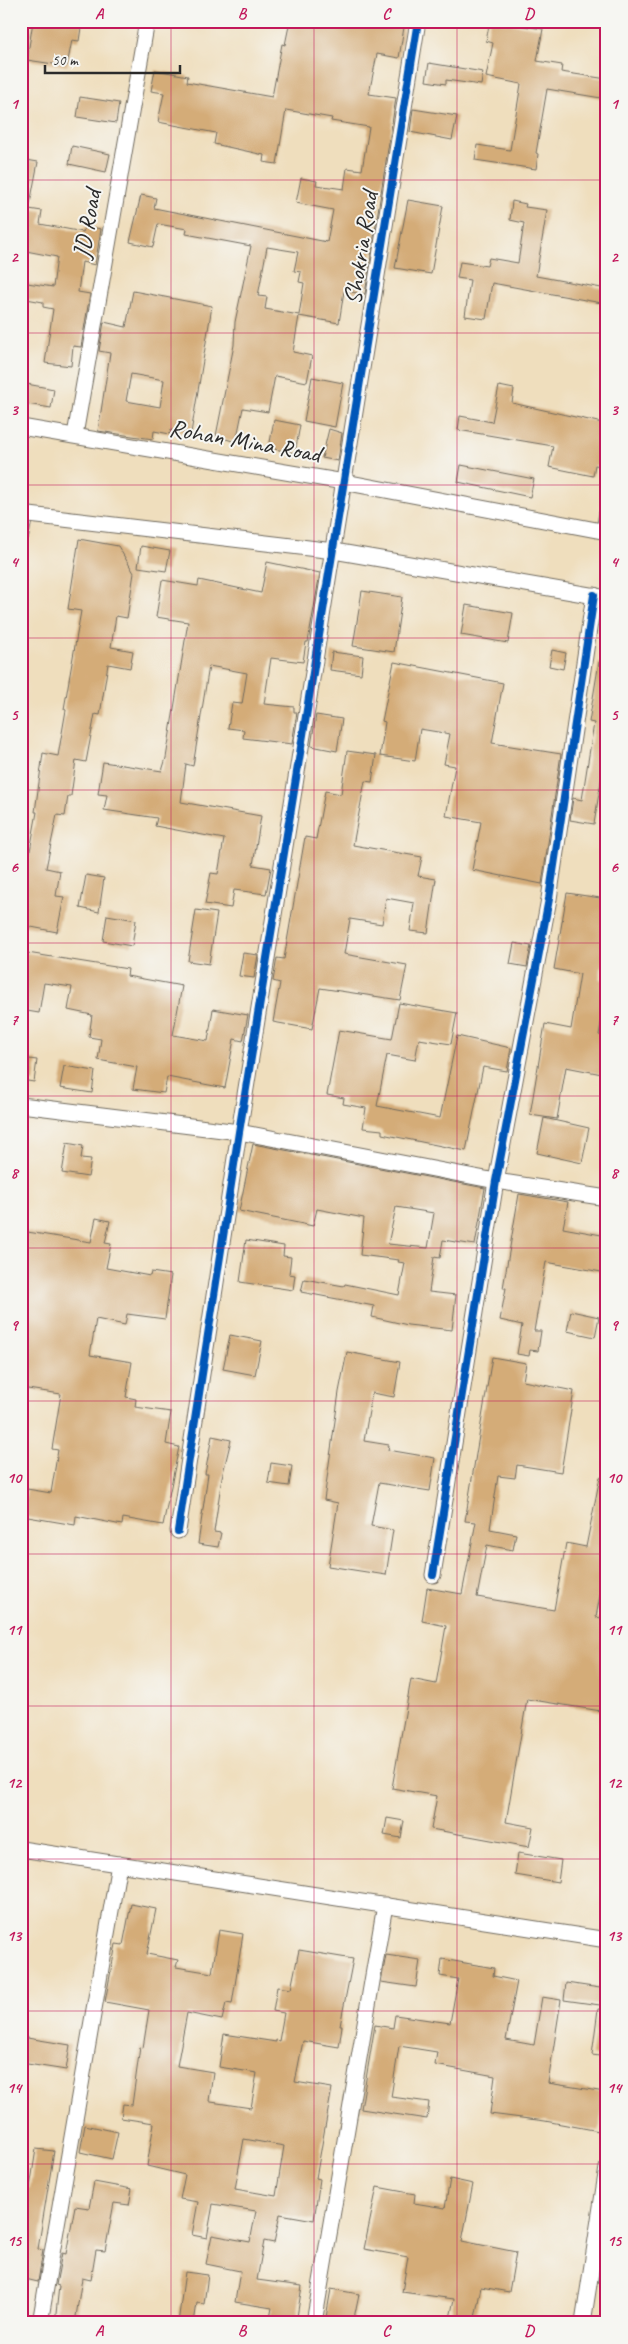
<svg xmlns="http://www.w3.org/2000/svg" width="628" height="2344" font-family="Caveat,sans-serif">
	<style>
		.building { fill: #d4ac78; fill-rule: evenodd }
		.lines { fill: none; stroke-linecap: round; stroke-linejoin: round }
		.minor-casing { stroke: #706a5e; stroke-width: 17 }
		.minor { stroke: #fff; stroke-width: 15 }
		.cycleway-casing { stroke: #f6f6f2; stroke-width: 11 }
		.cycleway { stroke: #0057b8; stroke-width: 8 }
		.grid { fill: none; stroke: #c2185b; stroke-width: 1; stroke-opacity: 0.55 }
		.labels { text-anchor: middle; dominant-baseline: central; stroke-width: 4; stroke-linejoin: round; paint-order: stroke }
		.street-label { font-size: 25px; fill: #2b2b2b; stroke: #f6f6f2 }
		.neatline { fill: none; stroke: #c2185b; stroke-width: 2 }
		.grid-label { font-size: 16px; text-anchor: middle; font-weight: bold; fill: #c2185b }
	</style>
	<rect width="100%" height="100%" fill="#f6f6f2"/>
	<filter id="ink" filterUnits="userSpaceOnUse"><feTurbulence type="fractalNoise" baseFrequency=".02" numOctaves="2"/><feDisplacementMap in="SourceGraphic" scale="10" xChannelSelector="R" yChannelSelector="G"/><feConvolveMatrix kernelMatrix="1 2 1 2 8 2 1 2 1" color-interpolation-filters="sRGB"/></filter>
	<filter id="wash" filterUnits="userSpaceOnUse"><feTurbulence type="fractalNoise" baseFrequency=".0096" numOctaves="4" result="noise"/><feDisplacementMap in="SourceGraphic" scale="20" xChannelSelector="R" yChannelSelector="G"/><feGaussianBlur stdDeviation="1.12" result="paint"/><feColorMatrix in="noise" values="0 0 0 0 0 0 0 0 0 0 0 0 0 0 0 0 0 1.4 0 .05"/><feComposite in="paint" operator="in"/></filter>
	<g filter="url(#wash)">
		<rect width="100%" height="100%" fill="#efdebd"/>
		<g id="blocks">
			<g class="building">
				<polygon points="33,21 82,21 79,41 72,40 67,66 27,60"/>
				<path d="M 290,21 L 405,21 L 399,58 L 377,54 L 369,94 L 396,98 L 365,294 L 344,291 L 339,323 L 299,316 L 293,352 L 312,356 L 307,382 L 275,376 L 268,412 L 243,408 L 236,442 L 216,436 L 234,345 L 235,322 L 251,246 L 186,234 L 187,229 L 158,224 L 153,247 L 130,242 L 141,195 L 156,198 L 154,208 L 327,242 L 333,210 L 296,203 L 301,178 L 317,181 L 316,185 L 344,189 L 347,168 L 362,170 L 369,127 L 331,121 L 332,118 L 286,110 L 277,164 L 263,162 L 264,155 L 214,144 L 216,133 L 158,122 L 164,93 L 151,91 L 155,70 L 188,76 L 187,82 L 272,97 L 282,44 L 285,45 ZM 267,247 L 298,252 L 294,271 L 301,272 L 299,282 L 304,283 L 299,315 L 265,309 L 267,297 L 258,296 Z"/>
				<polygon points="490,21 543,29 537,61 562,65 561,72 607,79 607,99 547,89 536,153 538,154 536,169 475,160 477,145 510,150 521,84 486,77 493,43 486,41"/>
				<polygon points="429,63 483,72 481,85 446,80 446,84 426,81"/>
				<polygon points="80,97 119,103 116,123 77,117"/>
				<polygon points="413,109 457,116 452,140 410,132"/>
				<polygon points="72,146 110,154 106,172 69,164"/>
				<polygon points="21,159 38,162 29,209 42,211 40,224 83,232 85,226 101,229 95,265 82,262 78,292 90,294 81,347 73,346 71,366 45,363 53,309 43,307 43,302 21,298 21,282 53,287 57,257 21,250"/>
				<polygon points="408,200 443,206 431,274 395,268"/>
				<polygon points="512,201 526,204 525,207 547,210 536,276 607,289 607,304 492,283 486,319 465,316 470,280 457,278 460,262 487,266 489,258 518,263 524,223 510,220"/>
				<path d="M 133,291 L 212,306 L 191,433 L 171,430 L 170,434 L 154,431 L 153,439 L 98,431 L 110,353 L 99,351 L 104,322 L 126,327 ZM 131,374 L 164,380 L 160,407 L 126,401 Z"/>
				<polygon points="312,377 343,383 335,427 304,421"/>
				<polygon points="21,383 54,389 51,408 21,403"/>
				<polygon points="499,386 514,389 512,403 607,424 601,466 595,465 593,476 549,467 553,446 458,430 460,416 492,422"/>
				<polygon points="274,420 300,425 295,453 269,448"/>
				<polygon points="329,429 342,433 338,461 322,458"/>
				<polygon points="461,465 534,479 530,497 458,482"/>
				<polygon points="79,539 118,546 134,573 127,618 116,616 111,647 133,651 130,668 108,664 100,715 95,714 86,762 76,760 71,796 68,796 65,816 57,815 46,868 60,871 56,896 64,897 57,932 21,925 21,901 37,812 35,812 43,753 58,756 66,710 64,709 81,611 68,609"/>
				<polygon points="141,546 170,551 166,571 138,567"/>
				<polygon points="267,562 320,573 308,642 306,642 303,662 271,658 264,704 294,707 294,712 297,712 292,744 243,738 244,730 228,728 232,703 242,704 247,673 209,666 193,766 186,764 181,802 261,816 253,865 271,868 266,894 234,890 231,908 205,904 211,873 218,874 224,839 155,826 157,818 104,810 107,795 98,794 103,762 162,771 166,758 188,622 156,617 162,580 198,586 199,580 261,593"/>
				<polygon points="362,591 402,597 394,652 353,646"/>
				<polygon points="466,605 513,613 508,643 461,635"/>
				<polygon points="552,650 566,653 563,669 549,666"/>
				<polygon points="332,652 363,656 361,674 330,670"/>
				<polygon points="394,662 503,683 492,743 561,754 542,884 472,870 481,822 446,816 455,766 444,764 450,734 420,729 415,761 380,756 385,722 382,721"/>
				<polygon points="599,662 607,663 607,764 604,763 594,824 570,820 573,798 582,800 594,723 589,722"/>
				<polygon points="316,715 342,719 337,751 311,746"/>
				<polygon points="347,751 376,755 372,782 365,781 353,845 422,857 418,876 436,879 428,933 410,931 414,903 386,898 382,924 350,919 344,954 407,965 400,1000 320,988 312,1029 273,1022 280,983 273,981 277,958 284,959 305,837 316,839 325,791 341,794"/>
				<polygon points="86,875 104,878 99,912 80,908"/>
				<polygon points="567,893 607,899 607,940 599,979 607,981 607,990 599,1035 607,1037 607,1075 566,1067 557,1119 530,1115 545,1024 571,1029 580,974 554,969"/>
				<polygon points="196,910 217,913 209,964 188,961"/>
				<polygon points="107,915 136,920 132,946 103,941"/>
				<polygon points="514,943 531,946 527,967 510,964"/>
				<polygon points="21,952 128,969 127,976 182,986 173,1035 208,1041 213,1009 248,1015 243,1041 234,1039 225,1088 167,1077 164,1093 133,1089 137,1067 98,1060 101,1039 89,1037 92,1015 68,1010 72,987 44,983 39,1013 21,1010"/>
				<polygon points="243,953 258,955 254,978 239,976"/>
				<polygon points="399,1003 457,1013 451,1044 419,1039 415,1060 387,1055 377,1106 440,1118 457,1036 511,1048 507,1071 483,1067 466,1151 382,1134 382,1130 363,1128 366,1108 343,1104 344,1098 327,1095 339,1030 392,1039"/>
				<polygon points="21,1058 37,1060 34,1082 21,1080"/>
				<polygon points="64,1066 95,1071 92,1093 60,1088"/>
				<polygon points="544,1118 589,1128 582,1163 537,1153"/>
				<polygon points="67,1143 83,1146 81,1158 91,1159 88,1177 62,1173"/>
				<path d="M 253,1144 L 485,1188 L 475,1245 L 443,1240 L 440,1258 L 434,1257 L 429,1292 L 456,1295 L 452,1330 L 408,1325 L 372,1317 L 374,1306 L 301,1292 L 304,1279 L 344,1286 L 345,1284 L 399,1295 L 405,1263 L 398,1262 L 399,1260 L 360,1255 L 364,1218 L 317,1209 L 313,1226 L 239,1211 ZM 396,1207 L 434,1213 L 428,1248 L 388,1244 Z"/>
				<polygon points="519,1194 568,1202 563,1228 607,1236 607,1273 546,1262 534,1331 541,1331 538,1351 530,1350 529,1356 517,1354 522,1325 500,1320 506,1288 503,1288"/>
				<polygon points="96,1218 110,1221 105,1243 111,1244 106,1268 150,1276 151,1272 171,1275 165,1319 127,1314 125,1325 96,1319 90,1355 132,1362 126,1397 136,1399 135,1407 171,1412 166,1444 179,1447 163,1525 123,1518 122,1525 76,1516 75,1525 22,1516 27,1489 51,1493 58,1450 52,1449 61,1394 21,1388 21,1231 91,1242"/>
				<polygon points="246,1240 284,1246 283,1256 291,1257 289,1274 295,1275 293,1290 240,1282"/>
				<polygon points="571,1311 599,1317 595,1337 567,1331"/>
				<polygon points="230,1335 262,1341 255,1375 223,1369"/>
				<polygon points="347,1352 400,1362 394,1397 372,1393 364,1441 389,1445 388,1450 435,1458 430,1491 379,1483 371,1526 393,1530 386,1575 328,1566 338,1503 324,1500 339,1392"/>
				<polygon points="492,1357 526,1363 523,1381 574,1391 561,1472 517,1465 515,1478 498,1476 490,1529 516,1534 513,1550 487,1545 477,1597 554,1610 566,1543 586,1547 600,1477 607,1477 607,1557 596,1617 607,1619 607,1712 527,1699 506,1822 533,1827 529,1847 431,1829 437,1796 392,1788 411,1679 436,1684 446,1626 422,1621 427,1588 462,1594 476,1522 465,1521"/>
				<polygon points="212,1436 231,1440 222,1477 214,1532 221,1533 218,1547 198,1544 208,1474 205,1474"/>
				<polygon points="271,1463 292,1466 289,1486 268,1483"/>
				<polygon points="387,1818 404,1821 401,1838 384,1835"/>
				<polygon points="518,1853 561,1860 558,1882 515,1875"/>
				<path d="M 131,1904 L 156,1909 L 147,1954 L 178,1960 L 176,1967 L 212,1973 L 219,1930 L 243,1934 L 232,2004 L 226,2003 L 222,2020 L 187,2013 L 177,2066 L 213,2072 L 209,2101 L 211,2102 L 251,2108 L 257,2073 L 219,2067 L 224,2034 L 276,2042 L 276,2040 L 279,2041 L 284,2013 L 273,2011 L 277,1987 L 291,1989 L 299,1950 L 353,1959 L 340,2026 L 342,2026 L 339,2047 L 303,2041 L 295,2082 L 332,2088 L 316,2178 L 320,2179 L 314,2220 L 280,2214 L 274,2243 L 264,2241 L 257,2280 L 302,2286 L 296,2323 L 269,2323 L 272,2308 L 235,2302 L 240,2271 L 206,2264 L 212,2235 L 250,2242 L 256,2211 L 213,2204 L 207,2238 L 192,2235 L 198,2202 L 180,2199 L 185,2175 L 147,2166 L 154,2123 L 121,2118 L 123,2104 L 132,2105 L 140,2047 L 143,2048 L 149,2010 L 105,2002 L 116,1944 L 123,1945 ZM 244,2139 L 284,2146 L 276,2196 L 235,2189 Z"/>
				<polygon points="386,1955 420,1960 416,1987 381,1982"/>
				<polygon points="442,1959 494,1968 493,1976 517,1981 506,2040 534,2045 542,1997 561,2000 548,2083 605,2092 599,2131 545,2121 490,2114 495,2076 435,2065 437,2052 399,2046 391,2097 429,2102 427,2119 361,2109 375,2025 393,2028 395,2015 450,2023 458,1979 440,1976"/>
				<polygon points="566,1983 607,1989 607,2006 564,2000"/>
				<polygon points="598,2009 607,2010 607,2057 592,2055"/>
				<polygon points="21,2037 70,2045 66,2070 21,2063"/>
				<polygon points="85,2125 118,2132 112,2159 80,2152"/>
				<polygon points="36,2149 54,2151 38,2249 43,2250 38,2282 21,2278 21,2186 30,2188"/>
				<polygon points="450,2179 473,2184 462,2241 516,2252 509,2292 481,2287 474,2323 449,2323 454,2299 402,2292 408,2257 364,2249 377,2187 415,2194 414,2203 445,2208"/>
				<polygon points="94,2182 132,2189 129,2205 114,2203 105,2251 96,2250 91,2280 82,2278 75,2323 55,2323 59,2286 56,2285 62,2253 66,2254 75,2206 89,2208"/>
				<polygon points="185,2272 208,2275 204,2304 197,2303 194,2323 178,2323"/>
				<polygon points="331,2289 359,2294 353,2323 325,2323"/>
			</g>
		</g>
	</g>
	<g filter="url(#ink)">
		<use href="#blocks" fill-opacity="0" stroke="#706a5e" stroke-width="1"/>
		<g class="lines">
			<defs>
				<g id="minor">
					<polyline points="21,427 344,482 607,532"/>
					<polyline points="75,435 147,21"/>
					<polyline points="21,514 334,551 607,598"/>
					<polyline points="604,531 607,513"/>
					<polyline points="21,535 25,514"/>
					<polyline points="21,1105 239,1132 496,1181 607,1198"/>
					<polyline points="178,1531 239,1132 418,21"/>
					<polyline points="433,1575 496,1181 549,899 594,595"/>
					<polyline points="21,1849 607,1940"/>
					<polyline points="40,2323 119,1864"/>
					<polyline points="314,2323 385,1905"/>
					<polyline points="583,2323 607,2168"/>
				</g>
			</defs>
			<use href="#minor" class="minor-casing"/>
			<use href="#minor" class="minor"/>
			<defs>
				<g id="cycleway">
					<polyline points="178,1531 239,1132 418,21"/>
					<polyline points="433,1575 496,1181 549,899 594,595"/>
				</g>
			</defs>
			<use href="#cycleway" class="cycleway-casing"/>
			<use href="#cycleway" class="cycleway"/>
		</g>
	</g>
	<path class="grid" d="M 171,21 L 171,2323M 314,21 L 314,2323M 457,21 L 457,2323M 21,180 L 607,180M 21,333 L 607,333M 21,485 L 607,485M 21,638 L 607,638M 21,790 L 607,790M 21,943 L 607,943M 21,1096 L 607,1096M 21,1248 L 607,1248M 21,1401 L 607,1401M 21,1554 L 607,1554M 21,1706 L 607,1706M 21,1859 L 607,1859M 21,2011 L 607,2011M 21,2164 L 607,2164"/>
	<g class="labels">
		<g class="street-label">
			<text transform="translate(87 224) rotate(-80)">JD Road</text>
			<text transform="translate(361 248) rotate(-81)">Shokria Road</text>
			<text transform="translate(245 441) rotate(10)">Rohan Mina Road</text>
		</g>
	</g>
	<rect width="628" height="2344" fill="none" stroke="#f6f6f2" stroke-width="55"/>
	<path d="M45 65v8h135v-8" fill="none" stroke="#2b2b2b" stroke-width="2.5"/>
	<text x="52" y="65" font-size="15" fill="#2b2b2b" stroke="#f6f6f2" stroke-width="4" paint-order="stroke">50 m</text>
	<rect x="28" y="28" width="572" height="2288" class="neatline"/>
	<g class="grid-label">
		<text x="99" y="19">A</text>
		<text x="242" y="19">B</text>
		<text x="386" y="19">C</text>
		<text x="529" y="19">D</text>
		<text x="14" y="109">1</text>
		<text x="614" y="109">1</text>
		<text x="14" y="262">2</text>
		<text x="614" y="262">2</text>
		<text x="14" y="415">3</text>
		<text x="614" y="415">3</text>
		<text x="14" y="567">4</text>
		<text x="614" y="567">4</text>
		<text x="14" y="720">5</text>
		<text x="614" y="720">5</text>
		<text x="14" y="872">6</text>
		<text x="614" y="872">6</text>
		<text x="14" y="1025">7</text>
		<text x="614" y="1025">7</text>
		<text x="14" y="1178">8</text>
		<text x="614" y="1178">8</text>
		<text x="14" y="1330">9</text>
		<text x="614" y="1330">9</text>
		<text x="14" y="1483">10</text>
		<text x="614" y="1483">10</text>
		<text x="14" y="1635">11</text>
		<text x="614" y="1635">11</text>
		<text x="14" y="1788">12</text>
		<text x="614" y="1788">12</text>
		<text x="14" y="1941">13</text>
		<text x="614" y="1941">13</text>
		<text x="14" y="2093">14</text>
		<text x="614" y="2093">14</text>
		<text x="14" y="2246">15</text>
		<text x="614" y="2246">15</text>
		<text x="99" y="2336">A</text>
		<text x="242" y="2336">B</text>
		<text x="386" y="2336">C</text>
		<text x="529" y="2336">D</text>
	</g>
</svg>
